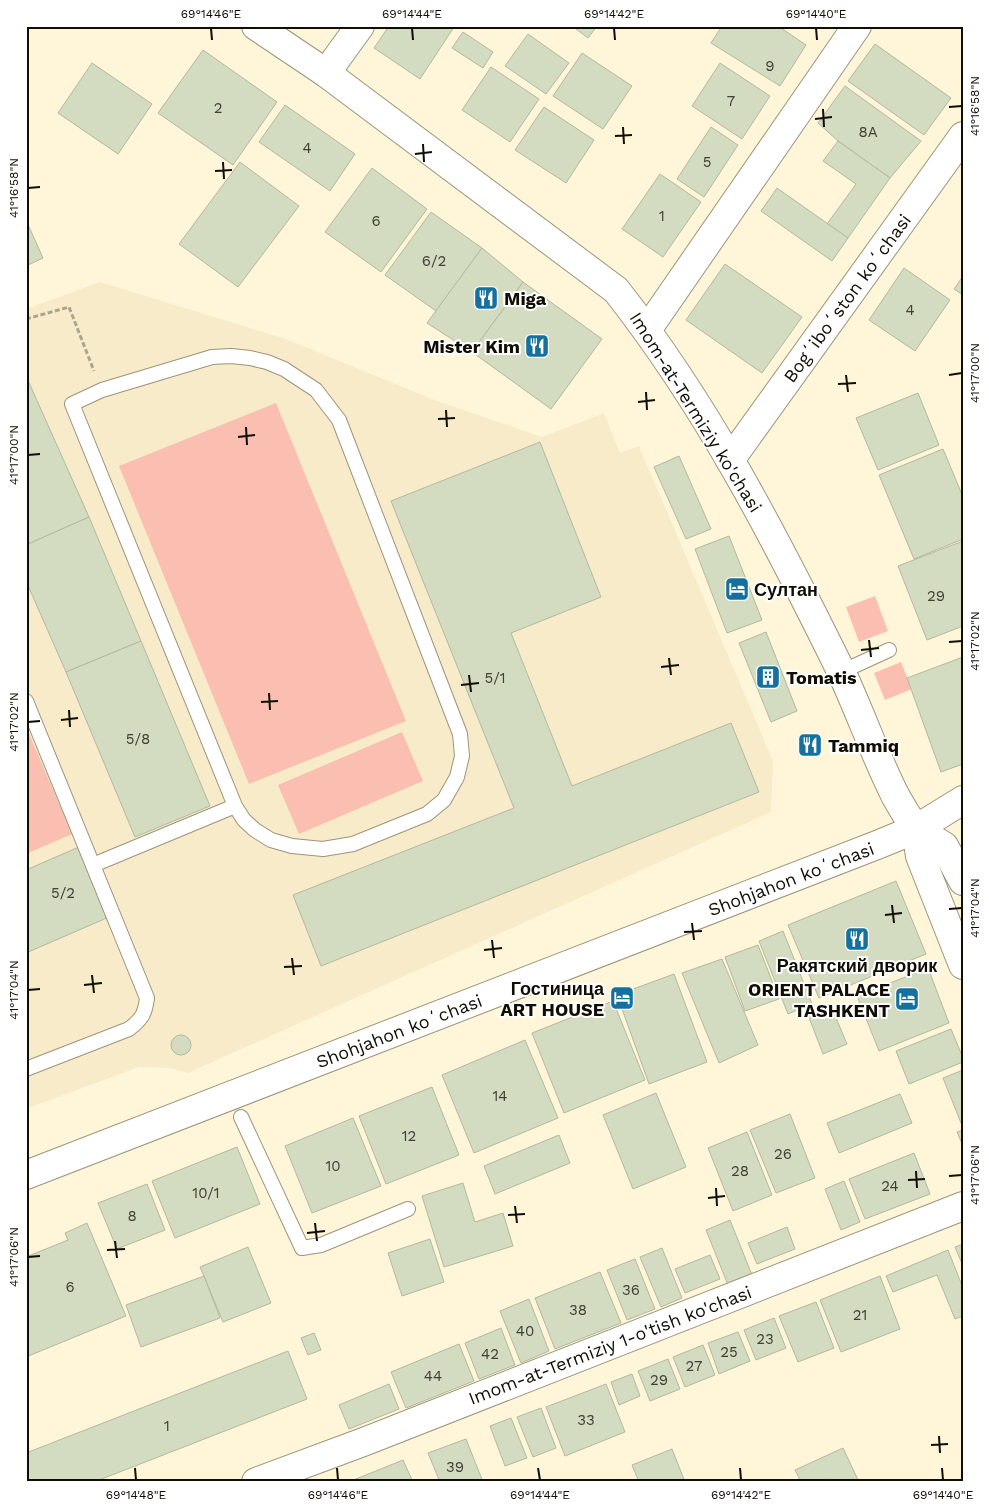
<svg xmlns="http://www.w3.org/2000/svg" width="989" height="1508" font-family="'Work Sans',sans-serif">
	<style>
		.built { fill: #f7ebc9 }
		.green { fill: #fabfb1 }
		.building { fill: #d3dbc0; stroke: #b1b99f }
		.lines { fill: none; stroke-linecap: round; stroke-linejoin: round }
		.lane-casing { stroke: #9c947b; stroke-width: 16 }
		.street-casing { stroke: #9c947b; stroke-width: 30 }
		.secondary-casing { stroke: #9c947b; stroke-width: 30 }
		.path { stroke: #aba590; stroke-width: 3; stroke-dasharray: 5 2.5; stroke-linecap: butt }
		.lane { stroke: #fff; stroke-width: 14 }
		.street { stroke: #fff; stroke-width: 28 }
		.secondary { stroke: #fff; stroke-width: 28 }
		.ticks { fill: none; stroke: #100d05; stroke-width: 2 }
		.labels { text-anchor: middle; dominant-baseline: central; stroke-width: 4; stroke-linejoin: round; paint-order: stroke }
		.number-label { font-size: 15px; fill: #414034 }
		.poi-label { font-size: 18px; font-weight: bold; fill: #100d05; stroke: #fff; text-anchor: start }
		.street-label { font-size: 18px; fill: #100d05; stroke: #fff }
		.neatline { fill: none; stroke: #100d05; stroke-width: 2 }
		.ticks-label { font-size: 12px; text-anchor: middle; fill: #100d05 }
	</style>
	<rect width="100%" height="100%" fill="#fff6da"/>
	<polygon class="built" points="100,282 286,339 432,399 542,437 604,413 620,453 639,446 773,761 771,812 188,1073 170,1068 139,1067 26,1109 26,309"/>
	<g class="green">
		<polygon points="276,403 406,721 249,784 119,466"/>
		<polygon points="875,596 888,631 859,642 846,607"/>
		<polygon points="901,662 912,689 885,700 874,673"/>
		<polygon points="26,727 72,834 26,854"/>
		<polygon points="402,732 423,781 299,834 278,785"/>
	</g>
	<g class="building">
		<polygon points="389,26 452,26 454,27 420,79 374,48"/>
		<polygon points="572,26 597,26 588,38"/>
		<polygon points="722,26 778,26 806,45 780,86 711,43"/>
		<polygon points="463,32 493,52 483,68 452,48"/>
		<polygon points="528,34 569,63 546,94 505,66"/>
		<polygon points="875,44 951,98 924,135 848,81"/>
		<polygon points="203,50 277,102 233,165 158,113"/>
		<polygon points="582,53 632,86 603,129 553,96"/>
		<polygon points="92,63 152,104 118,154 58,113"/>
		<polygon points="720,63 770,96 742,139 692,106"/>
		<polygon points="491,67 539,99 510,142 462,110"/>
		<polygon points="845,86 921,141 890,178 838,141 818,123"/>
		<polygon points="285,105 355,154 330,191 259,142"/>
		<polygon points="544,107 594,140 566,183 515,150"/>
		<polygon points="711,127 738,145 704,197 677,179"/>
		<polygon points="838,141 890,178 848,238 827,224 856,184 823,161"/>
		<polygon points="240,162 299,206 238,287 179,244"/>
		<polygon points="372,168 427,209 381,272 325,232"/>
		<polygon points="660,174 701,202 663,257 622,229"/>
		<polygon points="777,188 848,238 832,261 761,211"/>
		<polygon points="431,212 482,248 436,311 385,275"/>
		<polygon points="26,220 43,258 26,266"/>
		<polygon points="482,248 523,282 472,352 427,323"/>
		<polygon points="725,264 802,317 762,373 686,320"/>
		<polygon points="904,268 950,300 915,351 869,320"/>
		<polygon points="963,276 963,295 954,289"/>
		<polygon points="523,282 602,339 551,409 472,352"/>
		<polygon points="26,376 89,517 26,545"/>
		<polygon points="918,393 939,445 878,470 856,418"/>
		<polygon points="540,442 601,597 511,633 572,786 731,723 759,792 321,966 293,895 514,808 391,501"/>
		<polygon points="943,449 963,497 963,539 914,559 879,475"/>
		<polygon points="679,456 711,529 686,539 654,467"/>
		<polygon points="89,517 141,641 66,672 26,581 26,545"/>
		<polygon points="729,536 762,620 727,633 695,549"/>
		<polygon points="963,541 963,626 927,640 898,566"/>
		<polygon points="766,632 797,711 771,722 739,643"/>
		<polygon points="141,641 210,806 135,837 66,672"/>
		<polygon points="963,657 963,764 941,772 907,678"/>
		<polygon points="79,847 109,917 26,953 26,870"/>
		<polygon points="896,881 926,954 819,998 788,925"/>
		<polygon points="783,931 812,1004 788,1014 759,941"/>
		<polygon points="758,945 779,999 745,1011 725,957"/>
		<polygon points="722,959 758,1045 719,1063 682,973"/>
		<polygon points="928,968 949,1023 879,1051 857,996"/>
		<polygon points="674,974 707,1062 649,1084 617,995"/>
		<polygon points="613,1001 645,1080 564,1113 532,1033"/>
		<polygon points="831,1006 847,1044 823,1054 808,1015"/>
		<polygon points="951,1029 963,1058 963,1062 909,1084 896,1051"/>
		<circle cx="181" cy="1045" r="10"/>
		<polygon points="525,1040 558,1118 474,1153 442,1075"/>
		<polygon points="963,1070 963,1123 961,1123 943,1078"/>
		<polygon points="432,1087 459,1155 386,1184 359,1116"/>
		<polygon points="656,1093 686,1167 633,1189 603,1115"/>
		<polygon points="900,1094 912,1123 839,1153 827,1123"/>
		<polygon points="790,1114 815,1178 776,1193 750,1130"/>
		<polygon points="353,1118 381,1186 312,1213 285,1146"/>
		<polygon points="963,1130 963,1146 957,1132"/>
		<polygon points="747,1132 772,1195 733,1211 708,1148"/>
		<polygon points="559,1135 570,1163 495,1194 484,1166"/>
		<polygon points="237,1147 260,1204 175,1238 152,1181"/>
		<polygon points="914,1153 930,1194 865,1219 849,1179"/>
		<polygon points="844,1181 860,1222 841,1230 825,1189"/>
		<polygon points="463,1183 475,1222 503,1213 513,1246 444,1267 422,1196"/>
		<polygon points="147,1184 165,1230 117,1249 98,1203"/>
		<polygon points="730,1220 752,1275 728,1285 706,1230"/>
		<polygon points="87,1223 126,1316 26,1357 26,1257 68,1240 65,1233"/>
		<polygon points="787,1227 795,1249 757,1264 748,1243"/>
		<polygon points="430,1239 444,1282 402,1296 388,1253"/>
		<polygon points="963,1244 963,1266 955,1247"/>
		<polygon points="248,1247 271,1303 223,1322 200,1267"/>
		<polygon points="662,1248 682,1298 661,1307 640,1257"/>
		<polygon points="948,1250 963,1288 963,1316 955,1319 937,1275 893,1292 886,1276"/>
		<polygon points="710,1255 720,1279 685,1293 675,1269"/>
		<polygon points="635,1259 655,1309 627,1320 607,1270"/>
		<polygon points="600,1272 621,1323 555,1349 535,1298"/>
		<polygon points="204,1276 220,1318 141,1347 126,1305"/>
		<polygon points="880,1276 900,1329 841,1352 820,1300"/>
		<polygon points="529,1299 549,1351 521,1363 500,1311"/>
		<polygon points="816,1302 834,1348 798,1362 779,1316"/>
		<polygon points="774,1318 786,1348 756,1360 744,1330"/>
		<polygon points="501,1328 515,1365 479,1379 465,1343"/>
		<polygon points="738,1332 750,1361 719,1374 708,1343"/>
		<polygon points="314,1333 321,1350 308,1355 301,1338"/>
		<polygon points="459,1344 474,1381 406,1408 391,1372"/>
		<polygon points="703,1345 715,1375 685,1387 673,1357"/>
		<polygon points="288,1351 307,1399 94,1482 26,1482 26,1453"/>
		<polygon points="668,1359 680,1389 650,1401 638,1371"/>
		<polygon points="632,1374 640,1396 619,1405 611,1382"/>
		<polygon points="389,1384 399,1409 349,1429 339,1405"/>
		<polygon points="606,1384 625,1432 565,1456 546,1407"/>
		<polygon points="541,1408 556,1448 533,1457 517,1417"/>
		<polygon points="511,1418 527,1458 505,1466 490,1426"/>
		<polygon points="466,1439 483,1482 440,1482 428,1453"/>
		<polygon points="843,1448 859,1482 834,1482 832,1479 826,1482 801,1482 795,1470"/>
		<polygon points="672,1449 685,1482 639,1482 632,1465"/>
		<polygon points="403,1460 413,1482 351,1482 351,1481"/>
	</g>
	<g class="lines">
		<defs>
			<g id="lane">
				<polyline points="841,672 889,650"/>
				<path d="M 26,701 L 147,998 C 145,1014 142,1019 129,1029 L 26,1069"/>
				<polyline points="93,865 235,806 244,820 255,830 271,840 292,846 323,849 353,844 427,814 444,800 457,777 462,756 460,734 339,420 316,390 284,369 267,362 250,358 231,356 212,357 102,390 72,404 235,806"/>
				<polyline points="241,1117 302,1248 321,1245 408,1209"/>
			</g>
			<g id="street">
				<path d="M 256,26 L 326,73 L 616,290 C 706,404 774,535 838,665 C 859,708 874,754 896,797 C 902,808 909,819 916,829"/>
				<polyline points="326,73 360,26"/>
				<polyline points="647,330 857,26"/>
				<polyline points="730,460 963,136"/>
				<polyline points="256,1482 366,1441 963,1206"/>
			</g>
			<g id="secondary">
				<polyline points="916,829 920,856 963,965"/>
				<polyline points="916,829 944,846 963,881"/>
				<polyline points="26,1175 877,845 916,829 963,800"/>
			</g>
		</defs>
		<use href="#lane" class="lane-casing"/>
		<use href="#street" class="street-casing"/>
		<use href="#secondary" class="secondary-casing"/>
		<polyline class="path" points="26,319 69,307 94,371"/>
		<use href="#lane" class="lane"/>
		<use href="#street" class="street"/>
		<use href="#secondary" class="secondary"/>
	</g>
	<path class="ticks" d="M 211,28 L 212,40M 412,28 L 413,40M 614,28 L 615,40M 816,28 L 817,40M 949,107 L 962,106M 823,109 L 824,127M 815,119 L 832,117M 623,127 L 624,144M 615,136 L 632,135M 423,144 L 424,162M 415,154 L 432,152M 223,162 L 224,179M 215,171 L 232,170M 28,188 L 40,187M 846,375 L 848,392M 949,375 L 962,373M 838,384 L 856,383M 646,392 L 647,410M 638,402 L 655,400M 446,410 L 447,427M 438,419 L 455,418M 246,427 L 247,445M 238,437 L 255,435M 28,455 L 40,454M 869,640 L 871,657M 949,642 L 962,641M 861,650 L 879,648M 669,658 L 671,675M 661,667 L 679,665M 469,675 L 471,692M 461,685 L 479,683M 269,693 L 270,710M 261,702 L 278,701M 69,710 L 70,727M 61,720 L 78,718M 28,722 L 40,721M 892,905 L 894,923M 949,909 L 962,908M 885,915 L 902,913M 692,923 L 694,940M 684,932 L 702,931M 492,940 L 494,958M 484,950 L 502,948M 292,958 L 294,975M 284,967 L 302,966M 92,975 L 94,993M 84,985 L 102,983M 28,990 L 40,989M 916,1171 L 917,1188M 949,1176 L 962,1175M 908,1180 L 925,1179M 716,1188 L 717,1206M 708,1198 L 725,1196M 515,1206 L 517,1223M 508,1215 L 525,1214M 315,1223 L 317,1241M 307,1233 L 325,1231M 115,1241 L 117,1258M 107,1250 L 125,1249M 28,1257 L 40,1256M 939,1436 L 940,1453M 931,1445 L 948,1444M 135,1468 L 136,1480M 337,1468 L 338,1480M 538,1468 L 540,1480M 740,1468 L 741,1480M 942,1468 L 943,1480"/>
	<defs>
		<symbol id="restaurant-square" viewBox="-11 -11 22 22"><rect x="-9" y="-9" width="18" height="18" rx="4" fill="#14719f" stroke="#fff"/><path d="M-5-6h1v4h1v-4h1v4h1v-4h1v5L-1.5 .5V6h-2V.5L-5-1ZM5-6V6H3V1.5H1.5Q1.5-4 5-6Z" fill="#fff"/></symbol>
		<symbol id="hotel-square" viewBox="-11 -11 22 22"><rect x="-9" y="-9" width="18" height="18" rx="4" fill="#14719f" stroke="#fff"/><path d="M-6-4.5h1.5V1H6V5H4.5V3h-9V5H-6ZM-4 0a1.8 1.8 0 1 1 3.6 0ZM.5 0V-2.5h3Q6-2.5 6 0Z" fill="#fff"/></symbol>
		<symbol id="building-square" viewBox="-11 -11 22 22"><rect x="-9" y="-9" width="18" height="18" rx="4" fill="#14719f" stroke="#fff"/><path d="M-4-6H4V6H1V3H-1V6H-4ZM-2.5-4.3h1.7v1.8h-1.7ZM.8-4.3h1.7v1.8H.8ZM-2.5-1h1.7V.8h-1.7ZM.8-1h1.7V.8H.8Z" fill="#fff"/></symbol>
	</defs>
	<g fill-rule="evenodd">
		<use href="#restaurant-square" x="472" y="284" width="28" height="28"/>
		<use href="#restaurant-square" x="523" y="332" width="28" height="28"/>
		<use href="#hotel-square" x="723" y="575" width="28" height="28"/>
		<use href="#building-square" x="754" y="663" width="28" height="28"/>
		<use href="#restaurant-square" x="796" y="731" width="28" height="28"/>
		<use href="#restaurant-square" x="843" y="925" width="28" height="28"/>
		<use href="#hotel-square" x="608" y="984" width="28" height="28"/>
		<use href="#hotel-square" x="893" y="985" width="28" height="28"/>
	</g>
	<g class="labels">
		<g class="number-label">
			<text x="770" y="66">9</text>
			<text x="731" y="101">7</text>
			<text x="218" y="108">2</text>
			<text x="868" y="132">8A</text>
			<text x="307" y="148">4</text>
			<text x="707" y="162">5</text>
			<text x="662" y="216">1</text>
			<text x="376" y="221">6</text>
			<text x="434" y="261">6/2</text>
			<text x="910" y="310">4</text>
			<text x="936" y="596">29</text>
			<text x="495" y="678">5/1</text>
			<text x="138" y="739">5/8</text>
			<text x="63" y="893">5/2</text>
			<text x="500" y="1096">14</text>
			<text x="409" y="1136">12</text>
			<text x="783" y="1154">26</text>
			<text x="333" y="1166">10</text>
			<text x="740" y="1171">28</text>
			<text x="890" y="1186">24</text>
			<text x="206" y="1193">10/1</text>
			<text x="132" y="1216">8</text>
			<text x="70" y="1287">6</text>
			<text x="631" y="1290">36</text>
			<text x="578" y="1310">38</text>
			<text x="860" y="1315">21</text>
			<text x="525" y="1331">40</text>
			<text x="765" y="1339">23</text>
			<text x="729" y="1352">25</text>
			<text x="490" y="1354">42</text>
			<text x="694" y="1366">27</text>
			<text x="433" y="1376">44</text>
			<text x="659" y="1380">29</text>
			<text x="586" y="1420">33</text>
			<text x="167" y="1426">1</text>
			<text x="455" y="1467">39</text>
		</g>
		<g class="poi-label">
			<text x="504" y="298">Miga</text>
			<text x="520" y="346" text-anchor="end">Mister Kim</text>
			<text x="754" y="589">Султан</text>
			<text x="786" y="677">Tomatis</text>
			<text x="828" y="745">Tammiq</text>
			<text x="857" y="965" text-anchor="middle">Ракятский дворик</text>
			<text x="604" y="988" text-anchor="end">Гостиница<tspan x="604" dy="21">ART HOUSE</tspan></text>
			<text x="890" y="989" text-anchor="end">ORIENT PALACE<tspan x="890" dy="21">TASHKENT</tspan></text>
		</g>
		<g class="street-label">
			<text transform="translate(847 298) rotate(-54)">Bogʻiboʻston koʻchasi</text>
			<text transform="translate(696 412) rotate(58)">Imom-at-Termiziy ko'chasi</text>
			<text transform="translate(791 879) rotate(-21)">Shohjahon koʻchasi</text>
			<text transform="translate(399 1031) rotate(-21)">Shohjahon koʻchasi</text>
			<text transform="translate(610 1345) rotate(-21)">Imom-at-Termiziy 1-o'tish ko'chasi</text>
		</g>
	</g>
	<rect width="989" height="1508" fill="none" stroke="#ffffff" stroke-width="55"/>
	<rect x="28" y="28" width="934" height="1452" class="neatline"/>
	<g class="ticks-label">
		<text x="211" y="18">69°14'46"E</text>
		<text x="412" y="18">69°14'44"E</text>
		<text x="614" y="18">69°14'42"E</text>
		<text x="816" y="18">69°14'40"E</text>
		<text transform="translate(975 106) rotate(-90)" y="4">41°16'58"N</text>
		<text transform="translate(14 188) rotate(-90)" y="4">41°16'58"N</text>
		<text transform="translate(975 373) rotate(-90)" y="4">41°17'00"N</text>
		<text transform="translate(14 455) rotate(-90)" y="4">41°17'00"N</text>
		<text transform="translate(975 641) rotate(-90)" y="4">41°17'02"N</text>
		<text transform="translate(14 722) rotate(-90)" y="4">41°17'02"N</text>
		<text transform="translate(975 908) rotate(-90)" y="4">41°17'04"N</text>
		<text transform="translate(14 990) rotate(-90)" y="4">41°17'04"N</text>
		<text transform="translate(975 1175) rotate(-90)" y="4">41°17'06"N</text>
		<text transform="translate(14 1257) rotate(-90)" y="4">41°17'06"N</text>
		<text x="136" y="1499">69°14'48"E</text>
		<text x="338" y="1499">69°14'46"E</text>
		<text x="540" y="1499">69°14'44"E</text>
		<text x="741" y="1499">69°14'42"E</text>
		<text x="943" y="1499">69°14'40"E</text>
	</g>
</svg>
